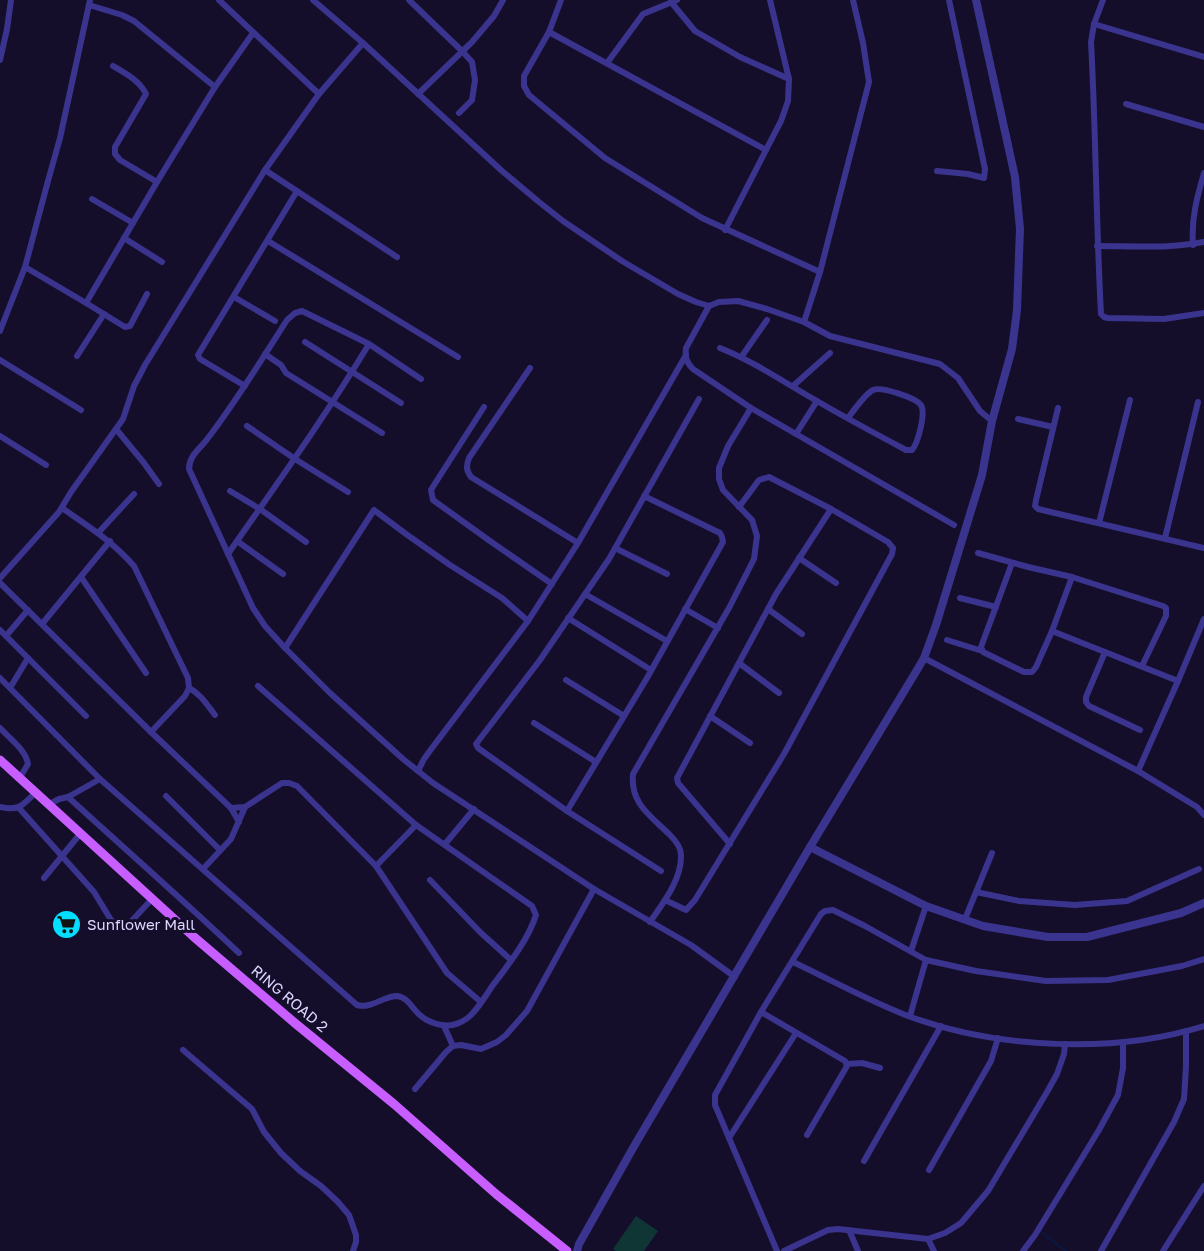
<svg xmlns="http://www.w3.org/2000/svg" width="1204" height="1251" font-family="'Golos Text',sans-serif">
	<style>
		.green { fill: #103535 }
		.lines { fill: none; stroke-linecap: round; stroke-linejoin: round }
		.stream { stroke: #051c4c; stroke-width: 1.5 }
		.minor { stroke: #3b348e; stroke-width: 6 }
		.tertiary { stroke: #3b348e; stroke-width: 8 }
		.primary { stroke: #c85eff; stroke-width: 9 }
		.labels { text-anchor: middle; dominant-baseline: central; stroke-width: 6; stroke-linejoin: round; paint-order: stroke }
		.poi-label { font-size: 15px; fill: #ddd7ff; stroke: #140e2b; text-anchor: start }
		.street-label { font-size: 15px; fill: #ddd7ff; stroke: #140e2b }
	</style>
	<rect width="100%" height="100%" fill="#140e2b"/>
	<polygon class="green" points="636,1216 658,1231 644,1251 616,1251 613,1249"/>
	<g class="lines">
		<polyline class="stream" points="1039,1230 1066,1251"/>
		<g class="minor">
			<polyline points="219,0 319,94"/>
			<polyline points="313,0 363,43 502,171 539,202 563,221 622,261 678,294 696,302 709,306 719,302 738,301 767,309 804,322 830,336 940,364 958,378 980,411 992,421"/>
			<polyline points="409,0 462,51 472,62 475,80 472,100 459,113"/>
			<polyline points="561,0 549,32 524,76 524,86 529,95 605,158 702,218 820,272"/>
			<path d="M 1103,0 L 1094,24 L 1091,42 C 1096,133 1096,223 1101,314 L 1104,317 L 1108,318 L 1164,319 L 1204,313"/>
			<polyline points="671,2 695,31 740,57 789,79"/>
			<polyline points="89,5 122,15 134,21 215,87"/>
			<polyline points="1094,24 1204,57"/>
			<polyline points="549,32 766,150"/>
			<polyline points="0,60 7,29 11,0"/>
			<polyline points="607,63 643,14 677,0"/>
			<path d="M 113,66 C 125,73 140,81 146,94 L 115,147 L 115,154 L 120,160 L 157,182"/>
			<polyline points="418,94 472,42 494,16 503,0"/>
			<polyline points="1126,104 1204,127"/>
			<polyline points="265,170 397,257"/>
			<polyline points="937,171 968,174 984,178 985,169 949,0"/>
			<polyline points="92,199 133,223"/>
			<polyline points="725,230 766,150 781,121 788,101 789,79 770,0"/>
			<polyline points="124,238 162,262"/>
			<polyline points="268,241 458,357"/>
			<path d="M 1193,245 C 1191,219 1197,197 1204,173"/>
			<path d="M 1097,246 C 1132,246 1169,249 1204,242"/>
			<polyline points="25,267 86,303 125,327 130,326 147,294"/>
			<polyline points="234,297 275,321"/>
			<polyline points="86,303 157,182 215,87 253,33"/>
			<path d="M 709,306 L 686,348 C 685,357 686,362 693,369 L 751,408 L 954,525"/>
			<polyline points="804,322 820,272 869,82 863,43 853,0"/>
			<polyline points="0,331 25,267 48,181 60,138 90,0"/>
			<polyline points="305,342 401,403"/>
			<path d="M 720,348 C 755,362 785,383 817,401 C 846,418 876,434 906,450 L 912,450 C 918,443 926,413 921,405 C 916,398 881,386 873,390 C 865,394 854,410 848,418"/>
			<polyline points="265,354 281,365 286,373 382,433"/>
			<polyline points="77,356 104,314"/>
			<polyline points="742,356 767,320"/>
			<polyline points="0,360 81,410"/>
			<path d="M 530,368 L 469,458 C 466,466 466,470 471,477 L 578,543"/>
			<path d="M 421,379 L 369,344 L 302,311 L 295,313 L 287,320 C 262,359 237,400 208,438 C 201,448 189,455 189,469 L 253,608 L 265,626 L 285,648 L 330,693 L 403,759 L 433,783 L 594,889 L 691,945 L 735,977"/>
			<polyline points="245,386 200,359 198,355 297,191"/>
			<polyline points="793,386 830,353"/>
			<polyline points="484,407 434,485 431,490 433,500 490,541 552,584"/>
			<polyline points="1058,408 1036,500 1035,506 1038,509 1204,548"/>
			<polyline points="1018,419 1053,427"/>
			<polyline points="247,426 295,459 348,492"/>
			<polyline points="116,429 144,463 159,484"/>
			<polyline points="796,434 817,401"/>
			<polyline points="0,436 46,465"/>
			<polyline points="230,491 260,509 306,542"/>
			<path d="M 62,508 C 88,526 112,541 134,566 L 188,678 L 189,688 L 185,696 L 151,732"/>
			<polyline points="1099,523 1130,400"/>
			<polyline points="98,533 134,494"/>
			<polyline points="1165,538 1198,402"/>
			<polyline points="237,541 283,574"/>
			<polyline points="615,548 667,574"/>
			<polyline points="978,553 1028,567 1072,577 1163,606 1166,608 1166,616 1142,666"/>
			<path d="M 228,554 C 276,485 325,417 369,344"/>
			<polyline points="799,558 836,583"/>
			<polyline points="1012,563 981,647 983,652 1024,672 1032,672 1036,667 1052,631 1072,577"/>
			<polyline points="81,577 146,673"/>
			<polyline points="0,578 59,512 71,492 123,419 134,386 145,365 265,170 319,94 363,43"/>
			<polyline points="0,583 151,732 231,808 239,822"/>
			<polyline points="585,594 667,641"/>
			<polyline points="960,598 996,607"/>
			<polyline points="685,609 718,628"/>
			<polyline points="768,609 802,634"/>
			<polyline points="568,618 651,670"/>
			<polyline points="42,624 110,541"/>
			<polyline points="0,630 86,716"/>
			<polyline points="1052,631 1178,681"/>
			<polyline points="6,636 28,610"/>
			<polyline points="947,640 979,650 982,650"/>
			<polyline points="285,648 374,510 406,534 450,565 502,598 528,621"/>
			<polyline points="1105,652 1086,697 1086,702 1089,706 1140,730"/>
			<polyline points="924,658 1138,771 1197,807 1204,815"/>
			<polyline points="739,663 779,693"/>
			<path d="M 0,678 L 100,779 L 357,1005 C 372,1009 383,996 397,996 C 408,997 413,1010 421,1016 C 427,1021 435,1024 442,1025 C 453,1027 464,1022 471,1015 C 480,1006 486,995 493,985 C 509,964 528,940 536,915 L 532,906 L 416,825 L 258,686"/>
			<polyline points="566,680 624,716"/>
			<polyline points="10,688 28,658"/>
			<path d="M 189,688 C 201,694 207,705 215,715"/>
			<polyline points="710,716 750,743"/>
			<polyline points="534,723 596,762"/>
			<path d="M 0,728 C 10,739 26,750 28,764 L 19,779"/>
			<polyline points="418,771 424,759 432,748 528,621 578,543 686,355"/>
			<polyline points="1138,771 1178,681 1204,619"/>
			<polyline points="166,796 220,850"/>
			<path d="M 68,797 C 125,849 183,900 239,953"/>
			<polyline points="48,805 59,799 68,797 100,779"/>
			<path d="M 0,807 C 19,811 22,806 35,793"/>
			<path d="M 19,808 L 94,892 L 111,920 C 117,924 120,926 127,926 L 152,899"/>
			<polyline points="231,808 245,807 282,783 289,783 297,786 376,866 447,973 481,1002"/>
			<polyline points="567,811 647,678 723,542 722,537 720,533 644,496"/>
			<polyline points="445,844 474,809"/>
			<polyline points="730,844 678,783 677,778 776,594 831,509"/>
			<polyline points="376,866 416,825"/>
			<polyline points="203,869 231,839 245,807"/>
			<polyline points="661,871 567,811 478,748 476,744 540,660 609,559 699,399"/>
			<polyline points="44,878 80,834"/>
			<polyline points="430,880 480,932 511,960"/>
			<polyline points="976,892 1019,901 1075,905 1127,901 1199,869"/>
			<polyline points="665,900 686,910 695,900 784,754 892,554 893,548 888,542 831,509 769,477 759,480 739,507"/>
			<polyline points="965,919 992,853"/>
			<path d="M 650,922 C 663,903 682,879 681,855 C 681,847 675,840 670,835 C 651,816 630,804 633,774 L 729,608 L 754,559 L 757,536 L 752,520 L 723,490 L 719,479 L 719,468 L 728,446 L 751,408"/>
			<polyline points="911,951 926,906"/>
			<path d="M 793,962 C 831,980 869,1001 908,1016 C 997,1049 1114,1054 1204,1026"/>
			<polyline points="761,1012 845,1061 847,1066 807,1135"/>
			<polyline points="910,1016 926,960"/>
			<polyline points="444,1026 453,1046"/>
			<polyline points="183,1050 252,1109 264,1132 281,1153 300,1171 321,1186 338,1202 349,1215 356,1235 356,1242 353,1251"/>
			<polyline points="847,1064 862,1063 880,1068"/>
			<polyline points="415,1089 446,1052 453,1046 461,1045 481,1049 497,1042 506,1035 527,1011 594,889"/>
			<polyline points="729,1138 796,1033"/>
			<polyline points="864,1161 941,1026"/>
			<polyline points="929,1170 991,1061 998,1038"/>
			<polyline points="849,1230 858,1251"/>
			<polyline points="928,1239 934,1251"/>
			<polyline points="777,1251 715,1105 715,1095 761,1012 821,914 825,911 833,910 865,926 926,960 976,971 1046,981 1108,980 1182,966 1204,959"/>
			<polyline points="784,1251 828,1230 838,1229 928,1239 945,1233 961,1223 988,1191 1047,1092 1057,1074 1064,1054 1065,1044"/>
			<polyline points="1023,1251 1035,1235 1099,1130 1118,1095 1123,1068 1123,1042"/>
			<polyline points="1101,1251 1174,1122 1184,1099 1186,1066 1186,1031"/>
			<polyline points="1163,1251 1204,1186"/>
		</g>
		<g class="tertiary">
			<polyline points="810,847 926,906 983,926 1048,937 1087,937 1181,913 1204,903"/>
			<polyline points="577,1251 579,1244 633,1148 810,847 917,670 924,658 936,625 982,475 992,421 1012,349 1017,310 1020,229 1015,177 976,0"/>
		</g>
		<polyline class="primary" points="0,760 194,937 296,1024 394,1104 496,1194 567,1251"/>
	</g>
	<defs>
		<symbol id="supermarket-disc" viewBox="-11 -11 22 22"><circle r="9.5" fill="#03ddff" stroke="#140e2b"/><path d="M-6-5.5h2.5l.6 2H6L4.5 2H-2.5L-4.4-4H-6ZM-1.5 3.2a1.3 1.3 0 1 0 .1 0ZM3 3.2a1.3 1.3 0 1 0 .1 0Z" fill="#111"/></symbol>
	</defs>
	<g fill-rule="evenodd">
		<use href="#supermarket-disc" x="50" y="908" width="33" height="33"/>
	</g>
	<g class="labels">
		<g class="poi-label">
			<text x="87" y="924">Sunflower Mall</text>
		</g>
		<g class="street-label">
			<text transform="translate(290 998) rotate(40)">RING ROAD 2</text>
		</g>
	</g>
</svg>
